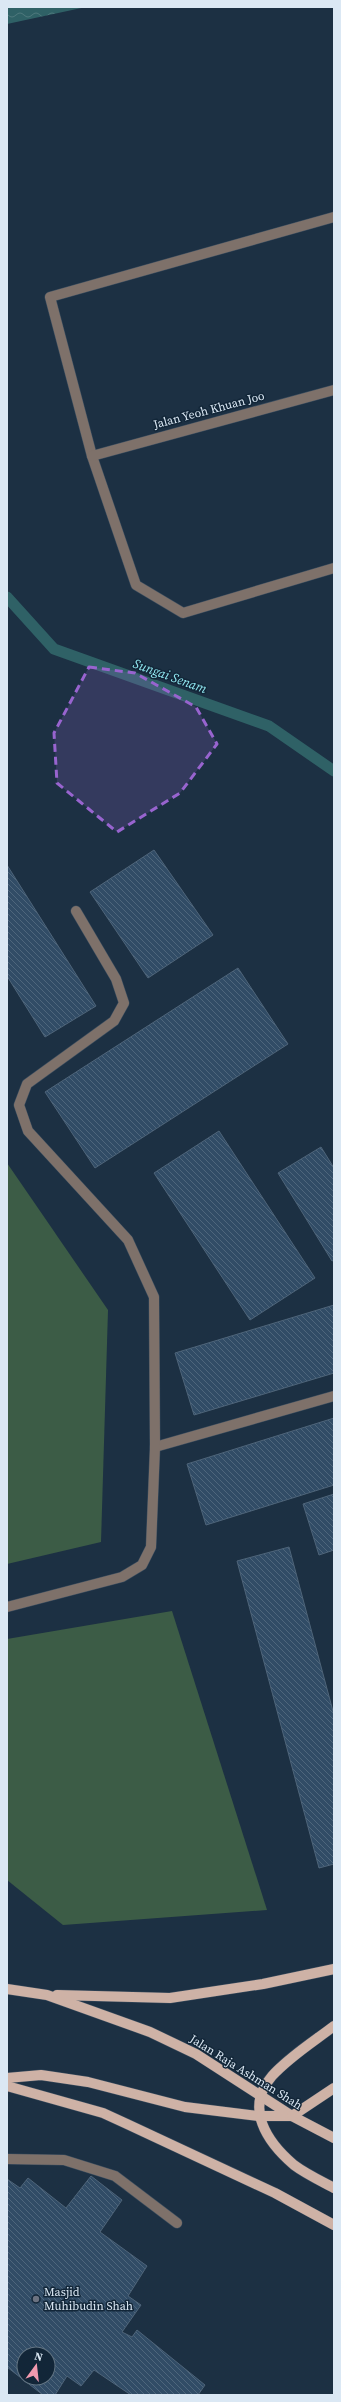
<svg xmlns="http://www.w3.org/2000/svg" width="341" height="2402" font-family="'Source Serif 4',serif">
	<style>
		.pitch { fill: #3c5c46 }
		.water { fill: url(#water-waves) }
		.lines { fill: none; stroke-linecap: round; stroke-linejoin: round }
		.stream { stroke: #2f6166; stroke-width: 11 }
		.building { fill: url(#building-back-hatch); stroke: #4e6479; fill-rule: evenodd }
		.minor-casing { stroke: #3b4d5f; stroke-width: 11 }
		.major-casing { stroke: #3b4d5f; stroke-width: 11 }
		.minor { stroke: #7e716a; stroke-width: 10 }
		.major { stroke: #ceb2a6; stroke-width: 10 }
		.marked { fill: #9864cf; fill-opacity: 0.2; stroke: #9864cf; stroke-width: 3; stroke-dasharray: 8 5; stroke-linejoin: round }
		.worship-dot { fill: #6b7280; stroke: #122638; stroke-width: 1.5 }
		.labels { text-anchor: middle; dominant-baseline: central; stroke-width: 3; stroke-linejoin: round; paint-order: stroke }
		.street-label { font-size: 12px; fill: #dbe8f4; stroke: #122638 }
		.poi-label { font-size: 12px; fill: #dbe8f4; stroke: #122638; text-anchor: start }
		.water-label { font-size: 13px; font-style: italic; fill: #92e9f2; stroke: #122638 }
	</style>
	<defs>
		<pattern id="water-waves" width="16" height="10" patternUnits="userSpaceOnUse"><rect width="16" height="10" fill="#2f6166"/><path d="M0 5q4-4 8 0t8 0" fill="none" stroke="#4d787c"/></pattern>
		<pattern id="building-back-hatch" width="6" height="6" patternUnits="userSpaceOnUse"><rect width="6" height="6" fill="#314c66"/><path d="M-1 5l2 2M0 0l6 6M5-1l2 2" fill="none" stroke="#4e667c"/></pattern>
	</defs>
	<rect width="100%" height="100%" fill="#1c3043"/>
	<g class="pitch">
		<polygon points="7,1163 108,1310 101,1542 7,1564"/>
		<polygon points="172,1611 267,1910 63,1925 7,1880 7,1639"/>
	</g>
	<polygon class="water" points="7,7 86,7 7,24"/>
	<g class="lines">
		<polyline class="stream" points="7,597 54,649 269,726 334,771"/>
	</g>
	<g class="building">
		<polygon points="154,850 213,935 148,978 90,892"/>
		<polygon points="7,865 96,1006 45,1037 7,976"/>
		<polygon points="238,968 288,1044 95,1168 45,1092"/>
		<polygon points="219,1131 315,1278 250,1320 154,1173"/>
		<polygon points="321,1147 334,1168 334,1260 332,1261 278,1173"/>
		<polygon points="334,1305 334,1373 194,1415 175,1353"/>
		<polygon points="334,1418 334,1485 206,1525 187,1464"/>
		<polygon points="334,1494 334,1550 319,1555 303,1504"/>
		<polygon points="289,1547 334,1715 334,1864 319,1868 237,1561"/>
		<path d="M 91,2176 L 122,2200 L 100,2232 L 147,2266 L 128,2296 L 141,2305 L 122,2332 L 132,2337 L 137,2330 L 205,2385 L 198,2395 L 131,2395 L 94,2370 L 81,2386 L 67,2376 L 55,2395 L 43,2395 L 7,2367 L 7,2179 L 20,2188 L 28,2178 L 66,2208 ZM 24,2354 L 48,2354 L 48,2378 L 24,2378 Z"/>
	</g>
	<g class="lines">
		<defs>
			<g id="minor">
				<polyline points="334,217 50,297 92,456 136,585 183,613 334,568"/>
				<polyline points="92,456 334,390"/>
				<polyline points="155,1447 334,1396"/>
				<polyline points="7,1607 122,1577 142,1565 151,1547 155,1447 154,1297 128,1240 28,1131 19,1105 27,1084 114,1021 124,1003 116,979 76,911"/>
				<polyline points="7,2159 64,2160 115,2176 177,2223"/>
			</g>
			<g id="major">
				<polyline points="7,1989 47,1995 150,2032 196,2054 292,2116 334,2138"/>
				<polyline points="57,1995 170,1998 263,1984 334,1969"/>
				<path d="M 334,2026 C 313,2042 289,2057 272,2076 C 244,2108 267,2142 294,2165 C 306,2174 321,2181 334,2188"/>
				<polyline points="7,2078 41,2075 88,2082 185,2107 258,2116 292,2116"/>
				<polyline points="7,2086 103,2113 127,2124 275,2193 334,2225"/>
				<polyline points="292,2116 334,2088"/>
			</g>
		</defs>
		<use href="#minor" class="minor-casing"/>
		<use href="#major" class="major-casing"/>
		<use href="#minor" class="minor"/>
		<use href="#major" class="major"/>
	</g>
	<path class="marked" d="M 89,667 L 135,673 L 196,707 L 217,744 L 180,793 L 117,832 L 57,783 L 54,733 Z"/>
	<circle class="worship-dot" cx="36" cy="2299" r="4"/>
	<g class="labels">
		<g class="street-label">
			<text transform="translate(209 410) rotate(-15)">Jalan Yeoh Khuan Joo</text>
			<text transform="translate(246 2072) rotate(32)">Jalan Raja Ashman Shah</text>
		</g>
		<g class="poi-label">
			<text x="44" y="2292">Masjid<tspan x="44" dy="14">Muhibudin Shah</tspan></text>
		</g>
		<g class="water-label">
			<text transform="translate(170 676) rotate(20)">Sungai Senam</text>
		</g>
	</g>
	<rect width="341" height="2402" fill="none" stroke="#dbe8f4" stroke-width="16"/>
	<g transform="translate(36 2366) rotate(15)"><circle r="19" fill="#122638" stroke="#627483"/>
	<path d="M0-3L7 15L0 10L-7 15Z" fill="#f29aaf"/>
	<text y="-6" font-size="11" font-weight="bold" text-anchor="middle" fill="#dbe8f4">N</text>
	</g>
</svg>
